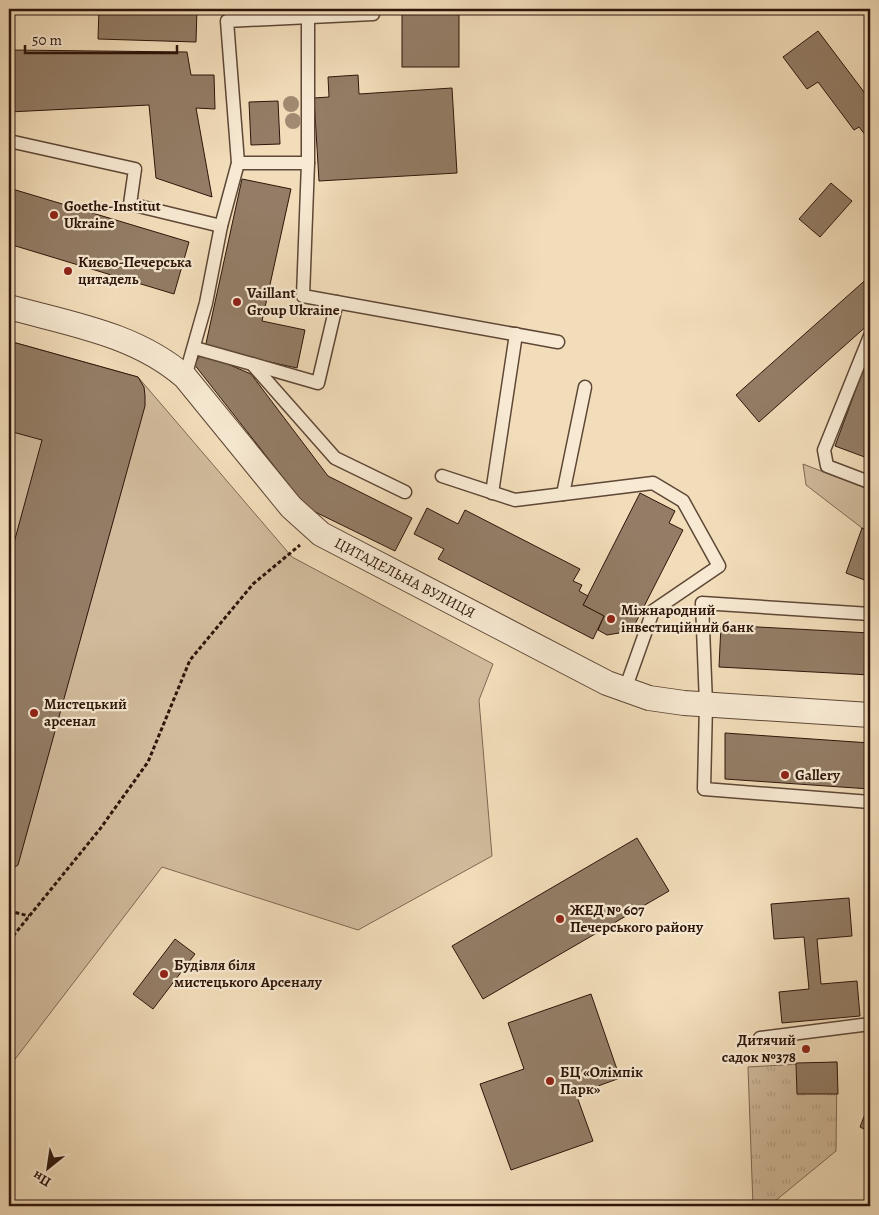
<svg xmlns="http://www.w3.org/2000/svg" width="879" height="1215" font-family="Alegreya,serif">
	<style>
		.green { fill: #d1bb9c; stroke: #7f6853 }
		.park { fill: url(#park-tufts); stroke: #7f6853 }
		.building { fill: #937d66; stroke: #2d150a }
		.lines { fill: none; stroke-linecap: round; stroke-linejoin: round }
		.service-casing { stroke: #5e4736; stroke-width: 15 }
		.minor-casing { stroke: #5e4736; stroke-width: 26 }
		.path { stroke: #2d150a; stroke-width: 3; stroke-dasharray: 4 2.5; stroke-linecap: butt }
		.service { stroke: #f7e9d2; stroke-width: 12 }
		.minor { stroke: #f7e9d2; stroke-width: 24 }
		.tree { fill: #a18a71 }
		.poi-dot { fill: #8f2418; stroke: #f7e9d2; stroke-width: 2 }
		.labels { text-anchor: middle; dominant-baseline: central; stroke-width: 4.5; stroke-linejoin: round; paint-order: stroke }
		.poi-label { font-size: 15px; font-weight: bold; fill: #2d150a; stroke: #f7e9d2; text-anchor: start }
		.street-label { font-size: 15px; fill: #2d150a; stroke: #f7e9d2 }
	</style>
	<defs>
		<pattern id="park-tufts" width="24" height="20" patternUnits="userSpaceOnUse" patternTransform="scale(1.25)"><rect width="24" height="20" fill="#d1bb9c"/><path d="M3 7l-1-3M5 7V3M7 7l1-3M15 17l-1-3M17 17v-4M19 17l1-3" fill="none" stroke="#b4a085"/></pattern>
	</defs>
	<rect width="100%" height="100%" fill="#f2ddba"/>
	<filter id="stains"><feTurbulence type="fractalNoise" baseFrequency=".004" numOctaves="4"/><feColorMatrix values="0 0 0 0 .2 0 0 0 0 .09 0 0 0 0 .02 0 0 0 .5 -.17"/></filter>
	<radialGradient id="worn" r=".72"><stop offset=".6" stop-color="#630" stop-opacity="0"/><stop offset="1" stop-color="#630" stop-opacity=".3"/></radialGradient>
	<g class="green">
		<polygon points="9,341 138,377 292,557 493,664 479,700 492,856 358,930 162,867 9,1067"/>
		<polygon points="803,464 870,490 870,532 862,528 806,485"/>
	</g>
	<polygon class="park" points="837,1062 836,1151 769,1206 753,1206 748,1067"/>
	<g class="building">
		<polygon points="99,9 197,9 196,42 98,39"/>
		<rect x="402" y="9" width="57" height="58"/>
		<polygon points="818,31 870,100 870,141 859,127 854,130 818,82 807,89 783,57"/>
		<polygon points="9,50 187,52 191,75 214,75 215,109 196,108 212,197 156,178 149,105 9,112"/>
		<polygon points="358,75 359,94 452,88 457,173 319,181 314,98 329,97 328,77"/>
		<polygon points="278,101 280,144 251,145 249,102"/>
		<polygon points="242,179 291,189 262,321 305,330 297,368 205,348"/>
		<polygon points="831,183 852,201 820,237 799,219"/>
		<polygon points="9,188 189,242 174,294 9,244"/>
		<polygon points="870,276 870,323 759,422 736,395"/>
		<polygon points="9,341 138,377 144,387 145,396 145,406 18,865 9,871 9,561 42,440 9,431"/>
		<polygon points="870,351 870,459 835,446"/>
		<polygon points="202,353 251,374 328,476 412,518 395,551 307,508 194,364"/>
		<polygon points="640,493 675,511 669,523 683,530 633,628 624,624 619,633 607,635 598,630 604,616 583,605"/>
		<polygon points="427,508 458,524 465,510 580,569 573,581 582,585 579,591 588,596 583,605 604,616 593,639 438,559 444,549 414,534"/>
		<polygon points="862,528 870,532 870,582 846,573"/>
		<polygon points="721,625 870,633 870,675 719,667"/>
		<polygon points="725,733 870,743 870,789 725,779"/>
		<polygon points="637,838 669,891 483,999 452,946"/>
		<polygon points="849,898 852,936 817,939 821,984 857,981 860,1016 782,1023 779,992 809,989 804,937 774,939 771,904"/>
		<polygon points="175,939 195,954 153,1009 133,994"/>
		<polygon points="591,994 620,1078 576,1094 593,1141 511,1170 480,1084 524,1069 508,1023"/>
		<polygon points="837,1062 838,1094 797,1094 796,1063"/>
		<polygon points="870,1101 870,1132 860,1127"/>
	</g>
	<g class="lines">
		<defs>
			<g id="service">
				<polyline points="9,141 135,169 130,204 221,226"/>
				<polyline points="238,163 308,163 308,17"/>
				<polyline points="308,163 303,296 558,342"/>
				<polyline points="195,348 252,364 335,458 405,492"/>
				<polyline points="252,364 318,383 337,302"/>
				<polyline points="185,377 206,303 221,226 238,163 227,21 373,14 373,9"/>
				<polyline points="442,476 515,500 653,483 683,501 719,566 653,611 627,684 622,689"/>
				<polyline points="869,482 827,466 824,450 870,336"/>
				<polyline points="492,493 516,334"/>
				<polyline points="563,494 585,387"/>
				<polyline points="870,614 702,603 706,704 704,789 870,802"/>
				<polyline points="760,1038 870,1024"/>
			</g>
			<g id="minor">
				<path id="s1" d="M 9,307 C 70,324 136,334 185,377 L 291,507 L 321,534 L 607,683 L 649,698 L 684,703 L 870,715"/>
			</g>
		</defs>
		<use href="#service" class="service-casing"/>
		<use href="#minor" class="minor-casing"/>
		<g class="path">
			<polyline points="9,911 29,916"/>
			<polyline points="9,941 100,829 148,762 190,660 253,584 300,545"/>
		</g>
		<use href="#service" class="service"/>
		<use href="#minor" class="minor"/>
	</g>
	<g class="tree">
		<circle cx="291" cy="104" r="8"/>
		<circle cx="293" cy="121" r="8"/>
	</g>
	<g class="poi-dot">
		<circle cx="54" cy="215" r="5"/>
		<circle cx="68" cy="271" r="5"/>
		<circle cx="237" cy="302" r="5"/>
		<circle cx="611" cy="619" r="5"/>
		<circle cx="34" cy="713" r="5"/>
		<circle cx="785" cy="775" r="5"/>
		<circle cx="560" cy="919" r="5"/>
		<circle cx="164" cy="974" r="5"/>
		<circle cx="806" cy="1049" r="5"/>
		<circle cx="550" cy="1081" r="5"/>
	</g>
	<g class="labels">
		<g class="poi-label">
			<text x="64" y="206">Goethe-Institut<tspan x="64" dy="17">Ukraine</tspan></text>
			<text x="78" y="262">Києво-Печерська<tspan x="78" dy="17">цитадель</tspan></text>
			<text x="247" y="293">Vaillant<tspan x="247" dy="17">Group Ukraine</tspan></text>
			<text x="621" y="610">Міжнародний<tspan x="621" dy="17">інвестиційний банк</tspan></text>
			<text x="44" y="704">Мистецький<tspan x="44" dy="17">арсенал</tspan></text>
			<text x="795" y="775">Gallery</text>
			<text x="570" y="910">ЖЕД № 607<tspan x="570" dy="17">Печерського району</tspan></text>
			<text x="174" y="965">Будівля біля<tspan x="174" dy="17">мистецького Арсеналу</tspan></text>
			<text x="796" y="1040" text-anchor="end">Дитячий<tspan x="796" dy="17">садок №378</tspan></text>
			<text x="560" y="1072">БЦ «Олімпік<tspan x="560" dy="17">Парк»</tspan></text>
		</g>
		<g class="street-label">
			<text stroke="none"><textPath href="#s1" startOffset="494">ЦИТАДЕЛЬНА ВУЛИЦЯ</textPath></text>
		</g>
	</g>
	<rect width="879" height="1215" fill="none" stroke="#f2ddba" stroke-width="30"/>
	<rect x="10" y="10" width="859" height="1195" fill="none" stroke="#2d150a" stroke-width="2.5"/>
	<rect x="15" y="15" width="849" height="1185" fill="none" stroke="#2d150a"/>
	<g transform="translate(48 1168) rotate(210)" stroke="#f7e9d2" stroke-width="4" paint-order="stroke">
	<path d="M0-4L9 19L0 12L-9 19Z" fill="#2d150a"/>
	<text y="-8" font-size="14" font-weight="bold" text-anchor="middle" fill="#2d150a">Пн</text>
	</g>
	<path d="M25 45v8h152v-8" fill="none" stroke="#2d150a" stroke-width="2.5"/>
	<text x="32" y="45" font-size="15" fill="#2d150a" stroke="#f7e9d2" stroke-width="4" paint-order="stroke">50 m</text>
	<rect width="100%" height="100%" filter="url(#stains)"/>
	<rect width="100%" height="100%" fill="url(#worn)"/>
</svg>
